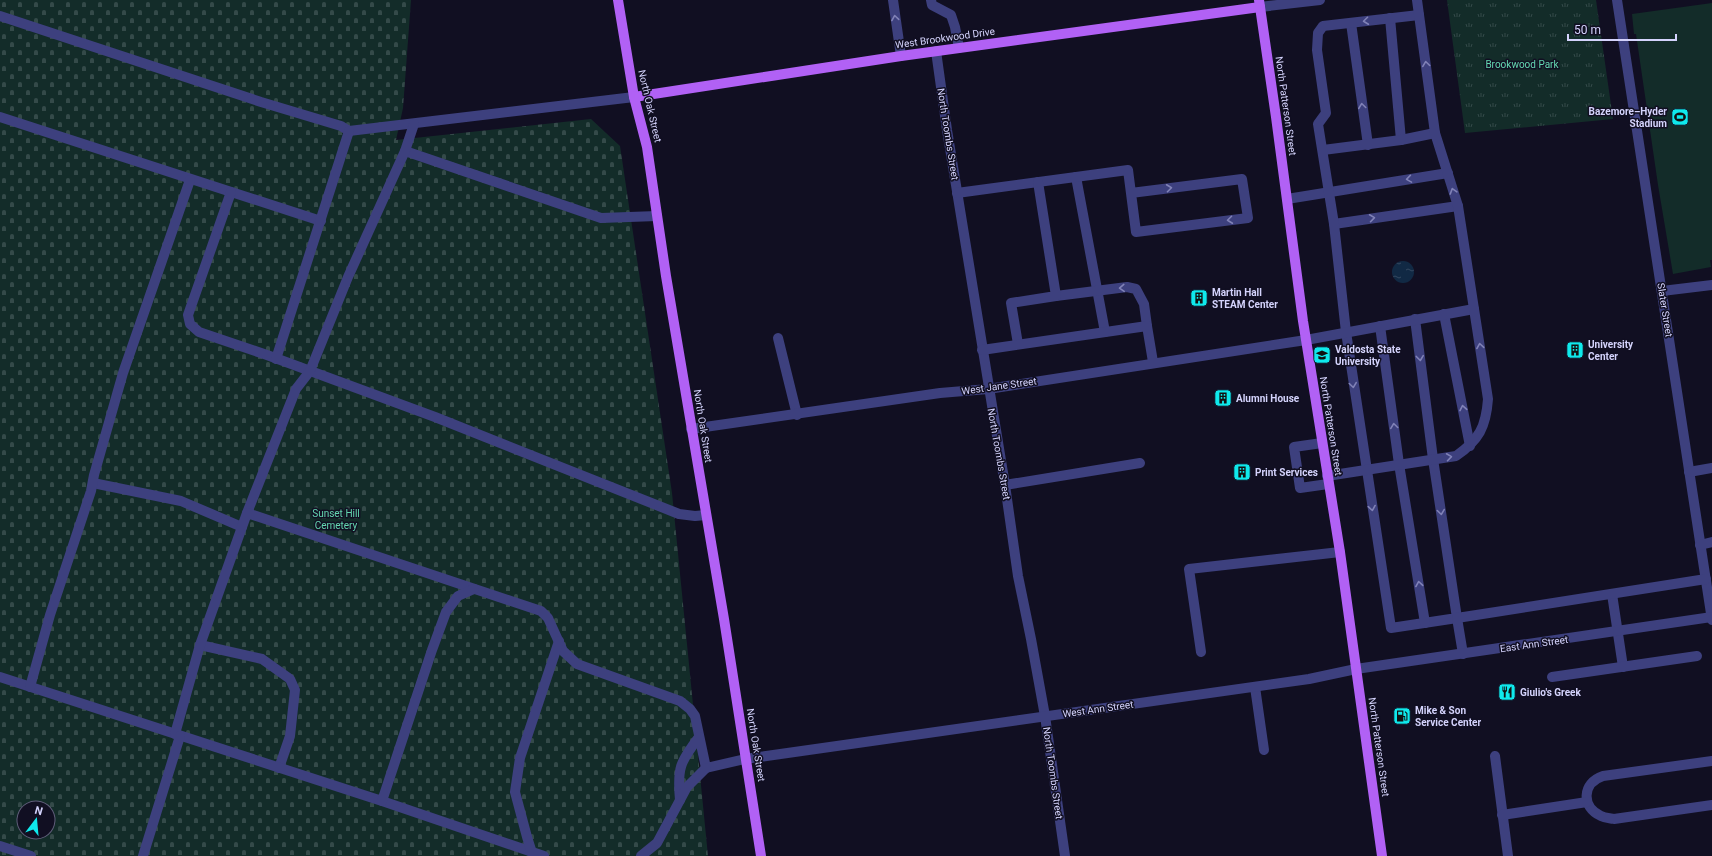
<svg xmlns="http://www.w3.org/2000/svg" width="1712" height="856" font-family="Roboto,sans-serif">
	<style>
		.green { fill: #132c29 }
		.cemetery { fill: url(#cemetery-stones); fill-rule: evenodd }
		.park { fill: url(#park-tufts) }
		.water { fill: url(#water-ripples) }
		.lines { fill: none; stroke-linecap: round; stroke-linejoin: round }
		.minor { stroke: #3d407e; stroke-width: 10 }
		.major { stroke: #b161f5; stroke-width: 10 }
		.oneway { stroke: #8182b7 }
		.labels { text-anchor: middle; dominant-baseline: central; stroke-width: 3; stroke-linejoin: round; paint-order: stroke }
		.street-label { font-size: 10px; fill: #d4d3fc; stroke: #110f22 }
		.park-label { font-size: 10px; fill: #64d7b1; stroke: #110f22 }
		.poi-label { font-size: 10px; font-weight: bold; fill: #d4d3fc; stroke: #110f22; text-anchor: start }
	</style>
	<defs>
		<pattern id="cemetery-stones" width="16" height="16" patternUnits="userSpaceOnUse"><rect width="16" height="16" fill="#132c29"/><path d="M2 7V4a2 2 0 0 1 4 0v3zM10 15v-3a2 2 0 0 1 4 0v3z" fill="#344a49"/></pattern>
		<pattern id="park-tufts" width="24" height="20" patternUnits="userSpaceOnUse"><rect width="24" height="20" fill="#132c29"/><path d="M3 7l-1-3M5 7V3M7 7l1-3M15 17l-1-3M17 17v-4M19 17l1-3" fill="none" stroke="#344a49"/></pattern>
		<pattern id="water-ripples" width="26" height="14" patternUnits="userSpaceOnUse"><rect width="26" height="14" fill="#112944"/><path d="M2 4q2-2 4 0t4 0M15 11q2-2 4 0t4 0" fill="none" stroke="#334760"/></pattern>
	</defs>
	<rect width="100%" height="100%" fill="#110f22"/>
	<polygon class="green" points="1712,3 1712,260 1710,260 1711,267 1673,274 1658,185 1636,34 1634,34 1632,14"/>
	<path class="cemetery" d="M 0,0 L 411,0 L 403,108 L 396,140 L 591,119 L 620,146 L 672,493 L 708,856 L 0,856 ZM 24,808 L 48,808 L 48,832 L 24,832 Z"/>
	<polygon class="park" points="1447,0 1596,0 1613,119 1465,133"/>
	<circle class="water" cx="1403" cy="272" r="11"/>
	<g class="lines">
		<g class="minor">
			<polyline points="893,0 901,56"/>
			<polyline points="931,0 932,5 951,15 955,27 959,48"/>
			<polyline points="1617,0 1712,620"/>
			<polyline points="1260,7 1320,0"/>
			<polyline points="0,16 261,102 341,126 349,131 634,97"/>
			<polyline points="1390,18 1401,140"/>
			<polyline points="1351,23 1368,145"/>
			<polyline points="936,51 947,130 1005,485 1018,576 1031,639 1045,716 1065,856"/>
			<polyline points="0,117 321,221"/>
			<polyline points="1323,150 1401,140 1435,133"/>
			<polyline points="405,151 601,218 657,216"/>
			<polyline points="1076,177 1105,332"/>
			<polyline points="231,192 188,315 190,324 199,332 267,355 435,417 679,514 695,516 706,515"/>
			<polyline points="957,193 1128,170 1136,232 1248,218 1242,179 1131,193"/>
			<polyline points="1287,199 1448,173"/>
			<polyline points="1334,224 1458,206"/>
			<polyline points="1662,291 1712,285"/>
			<polyline points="1056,296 1127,287 1136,289 1144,304 1147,326"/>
			<polyline points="1444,314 1470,446"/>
			<polyline points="1415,319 1433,459 1457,618 1391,628 1346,332 1334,224 1318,124 1326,113 1317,50 1318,33 1323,26 1419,15"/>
			<polyline points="1380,326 1399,464 1425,623"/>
			<polyline points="778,338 797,415"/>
			<polyline points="1018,344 1011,303 1056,296 1038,182"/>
			<polyline points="982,350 1147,326 1153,362"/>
			<polyline points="276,359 349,131"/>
			<polyline points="691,429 940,393 988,389 1306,340 1474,309"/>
			<polyline points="1322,443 1294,447 1300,488 1328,484"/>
			<polyline points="1689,472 1712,468"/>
			<path d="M 1327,476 L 1456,456 C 1479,440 1486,427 1488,399 L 1458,206 L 1435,133 L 1417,0"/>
			<polyline points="93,483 181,501 242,527"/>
			<polyline points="1005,485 1140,463"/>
			<polyline points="247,513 296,389 310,371 348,277 405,151 414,124"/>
			<polyline points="1700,545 1712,542"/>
			<polyline points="1612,594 1623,667"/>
			<polyline points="200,645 262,659 290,679 295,690 290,736 279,768"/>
			<polyline points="1201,652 1189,569 1340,552"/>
			<polyline points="1463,654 1457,618 1706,579"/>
			<polyline points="0,677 382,801 544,856"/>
			<polyline points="1552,677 1697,656"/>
			<polyline points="30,687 50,615 91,491 94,475 123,373 190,180"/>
			<polyline points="1255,687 1264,750"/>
			<polyline points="175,734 200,645 247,513 541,611 548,618 563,651 577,664 680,701 690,709 695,716 706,768 745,759 1309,679 1356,669 1712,617"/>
			<polyline points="1495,756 1508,856"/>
			<path d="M 1712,761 L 1603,776 C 1582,783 1581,807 1601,816 C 1605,818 1610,818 1614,819 L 1712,805"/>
			<path d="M 680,800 C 677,768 680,762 699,737"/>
			<polyline points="382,801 432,650 446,612 458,596 474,589"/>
			<polyline points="1502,815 1587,802"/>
			<polyline points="0,846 31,856"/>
			<polyline points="143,856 180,736"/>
			<polyline points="533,856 527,837 515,792 520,758 559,641"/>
			<polyline points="641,856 657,843 687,787 706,768"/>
		</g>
		<g class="major">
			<polyline points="618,0 634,97 647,147 666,276 724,619 761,856"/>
			<polyline points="1259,0 1276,117 1303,321 1340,552 1382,856"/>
			<polyline points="634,97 901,56 1260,7"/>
		</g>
	</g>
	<defs><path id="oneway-chevron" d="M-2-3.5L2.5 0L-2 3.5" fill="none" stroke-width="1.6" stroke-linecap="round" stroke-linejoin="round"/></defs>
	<g class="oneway">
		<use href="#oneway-chevron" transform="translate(895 18) rotate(-99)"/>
		<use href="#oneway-chevron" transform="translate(1366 21) rotate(173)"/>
		<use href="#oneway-chevron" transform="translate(1426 64) rotate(-98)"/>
		<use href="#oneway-chevron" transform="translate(1362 106) rotate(-98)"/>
		<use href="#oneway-chevron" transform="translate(1409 179) rotate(171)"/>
		<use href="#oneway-chevron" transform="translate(1169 188) rotate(-7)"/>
		<use href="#oneway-chevron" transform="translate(1453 191) rotate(-107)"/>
		<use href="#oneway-chevron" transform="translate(1372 218) rotate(-8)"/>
		<use href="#oneway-chevron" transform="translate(1230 220) rotate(173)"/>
		<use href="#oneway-chevron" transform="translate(1122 288) rotate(177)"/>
		<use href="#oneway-chevron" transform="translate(1480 346) rotate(-99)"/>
		<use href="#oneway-chevron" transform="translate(1420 358) rotate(83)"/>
		<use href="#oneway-chevron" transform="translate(1353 385) rotate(82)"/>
		<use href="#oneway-chevron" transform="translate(1463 408) rotate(-101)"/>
		<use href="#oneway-chevron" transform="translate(1394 426) rotate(-98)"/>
		<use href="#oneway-chevron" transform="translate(1449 457) rotate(-8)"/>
		<use href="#oneway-chevron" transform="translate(1372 508) rotate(81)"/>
		<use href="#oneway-chevron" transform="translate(1441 512) rotate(82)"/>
		<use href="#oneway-chevron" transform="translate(1419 584) rotate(-99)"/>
	</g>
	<defs>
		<symbol id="stadium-square" viewBox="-11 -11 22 22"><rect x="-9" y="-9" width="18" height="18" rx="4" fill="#0fe9ec" stroke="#110f22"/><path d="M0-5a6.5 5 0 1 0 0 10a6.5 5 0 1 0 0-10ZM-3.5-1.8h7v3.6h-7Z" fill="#111"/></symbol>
		<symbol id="building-square" viewBox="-11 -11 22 22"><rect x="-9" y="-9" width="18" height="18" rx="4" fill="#0fe9ec" stroke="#110f22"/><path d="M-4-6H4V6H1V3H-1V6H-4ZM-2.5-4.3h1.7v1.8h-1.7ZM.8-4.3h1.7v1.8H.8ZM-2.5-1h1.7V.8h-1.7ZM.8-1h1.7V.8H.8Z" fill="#111"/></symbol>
		<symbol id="university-square" viewBox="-11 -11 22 22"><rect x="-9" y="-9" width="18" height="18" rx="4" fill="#0fe9ec" stroke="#110f22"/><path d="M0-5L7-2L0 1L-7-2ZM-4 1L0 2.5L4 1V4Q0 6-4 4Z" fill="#111"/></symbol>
		<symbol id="restaurant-square" viewBox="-11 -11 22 22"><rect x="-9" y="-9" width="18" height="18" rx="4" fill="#0fe9ec" stroke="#110f22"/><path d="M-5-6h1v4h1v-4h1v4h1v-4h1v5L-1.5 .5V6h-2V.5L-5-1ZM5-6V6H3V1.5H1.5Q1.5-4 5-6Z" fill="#111"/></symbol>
		<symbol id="fuel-square" viewBox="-11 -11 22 22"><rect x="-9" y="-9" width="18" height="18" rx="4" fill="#0fe9ec" stroke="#110f22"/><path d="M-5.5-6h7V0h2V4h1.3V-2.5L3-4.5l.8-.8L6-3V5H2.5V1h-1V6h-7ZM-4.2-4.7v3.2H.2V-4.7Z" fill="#111"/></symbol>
	</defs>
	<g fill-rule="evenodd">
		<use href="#stadium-square" x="1670" y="107" width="20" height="20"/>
		<use href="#building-square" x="1189" y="288" width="20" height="20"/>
		<use href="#building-square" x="1565" y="340" width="20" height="20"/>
		<use href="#university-square" x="1312" y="345" width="20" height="20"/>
		<use href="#building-square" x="1213" y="388" width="20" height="20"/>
		<use href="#building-square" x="1232" y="462" width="20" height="20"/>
		<use href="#restaurant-square" x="1497" y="682" width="20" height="20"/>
		<use href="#fuel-square" x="1392" y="706" width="20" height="20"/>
	</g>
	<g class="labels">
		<g class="street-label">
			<text transform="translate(945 38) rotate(-8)">West Brookwood Drive</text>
			<text transform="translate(650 106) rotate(77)">North Oak Street</text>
			<text transform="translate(1286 106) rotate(82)">North Patterson Street</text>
			<text transform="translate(948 134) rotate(81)">North Toombs Street</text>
			<text transform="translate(1665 310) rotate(81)">Slater Street</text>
			<text transform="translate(999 386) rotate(-8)">West Jane Street</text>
			<text transform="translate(703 426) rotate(81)">North Oak Street</text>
			<text transform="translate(1331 426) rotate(81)">North Patterson Street</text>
			<text transform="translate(999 454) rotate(80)">North Toombs Street</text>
			<text transform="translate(1534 644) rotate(-8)">East Ann Street</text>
			<text transform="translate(1098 709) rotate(-8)">West Ann Street</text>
			<text transform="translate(756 745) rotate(81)">North Oak Street</text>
			<text transform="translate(1379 747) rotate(82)">North Patterson Street</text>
			<text transform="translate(1053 773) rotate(82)">North Toombs Street</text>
		</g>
		<g class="park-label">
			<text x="1522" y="64">Brookwood Park</text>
			<text x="336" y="513">Sunset Hill<tspan x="336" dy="12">Cemetery</tspan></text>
		</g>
		<g class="poi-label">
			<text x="1667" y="111" text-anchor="end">Bazemore–Hyder<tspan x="1667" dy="12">Stadium</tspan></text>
			<text x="1212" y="292">Martin Hall<tspan x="1212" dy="12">STEAM Center</tspan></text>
			<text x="1588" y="344">University<tspan x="1588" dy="12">Center</tspan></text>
			<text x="1335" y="349">Valdosta State<tspan x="1335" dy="12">University</tspan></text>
			<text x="1236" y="398">Alumni House</text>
			<text x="1255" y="472">Print Services</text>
			<text x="1520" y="692">Giulio's Greek</text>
			<text x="1415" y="710">Mike &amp; Son<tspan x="1415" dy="12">Service Center</tspan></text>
		</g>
	</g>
	<g transform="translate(36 820) rotate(16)"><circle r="19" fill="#110f22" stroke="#5f5d79"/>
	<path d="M0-3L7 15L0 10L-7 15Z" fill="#0fe9ec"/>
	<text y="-6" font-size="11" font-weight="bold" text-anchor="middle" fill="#d4d3fc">N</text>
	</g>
	<path d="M1568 34v6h108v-6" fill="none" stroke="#d4d3fc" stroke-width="2"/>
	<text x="1574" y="34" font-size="12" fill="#d4d3fc" stroke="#110f22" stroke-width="3" paint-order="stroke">50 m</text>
</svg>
